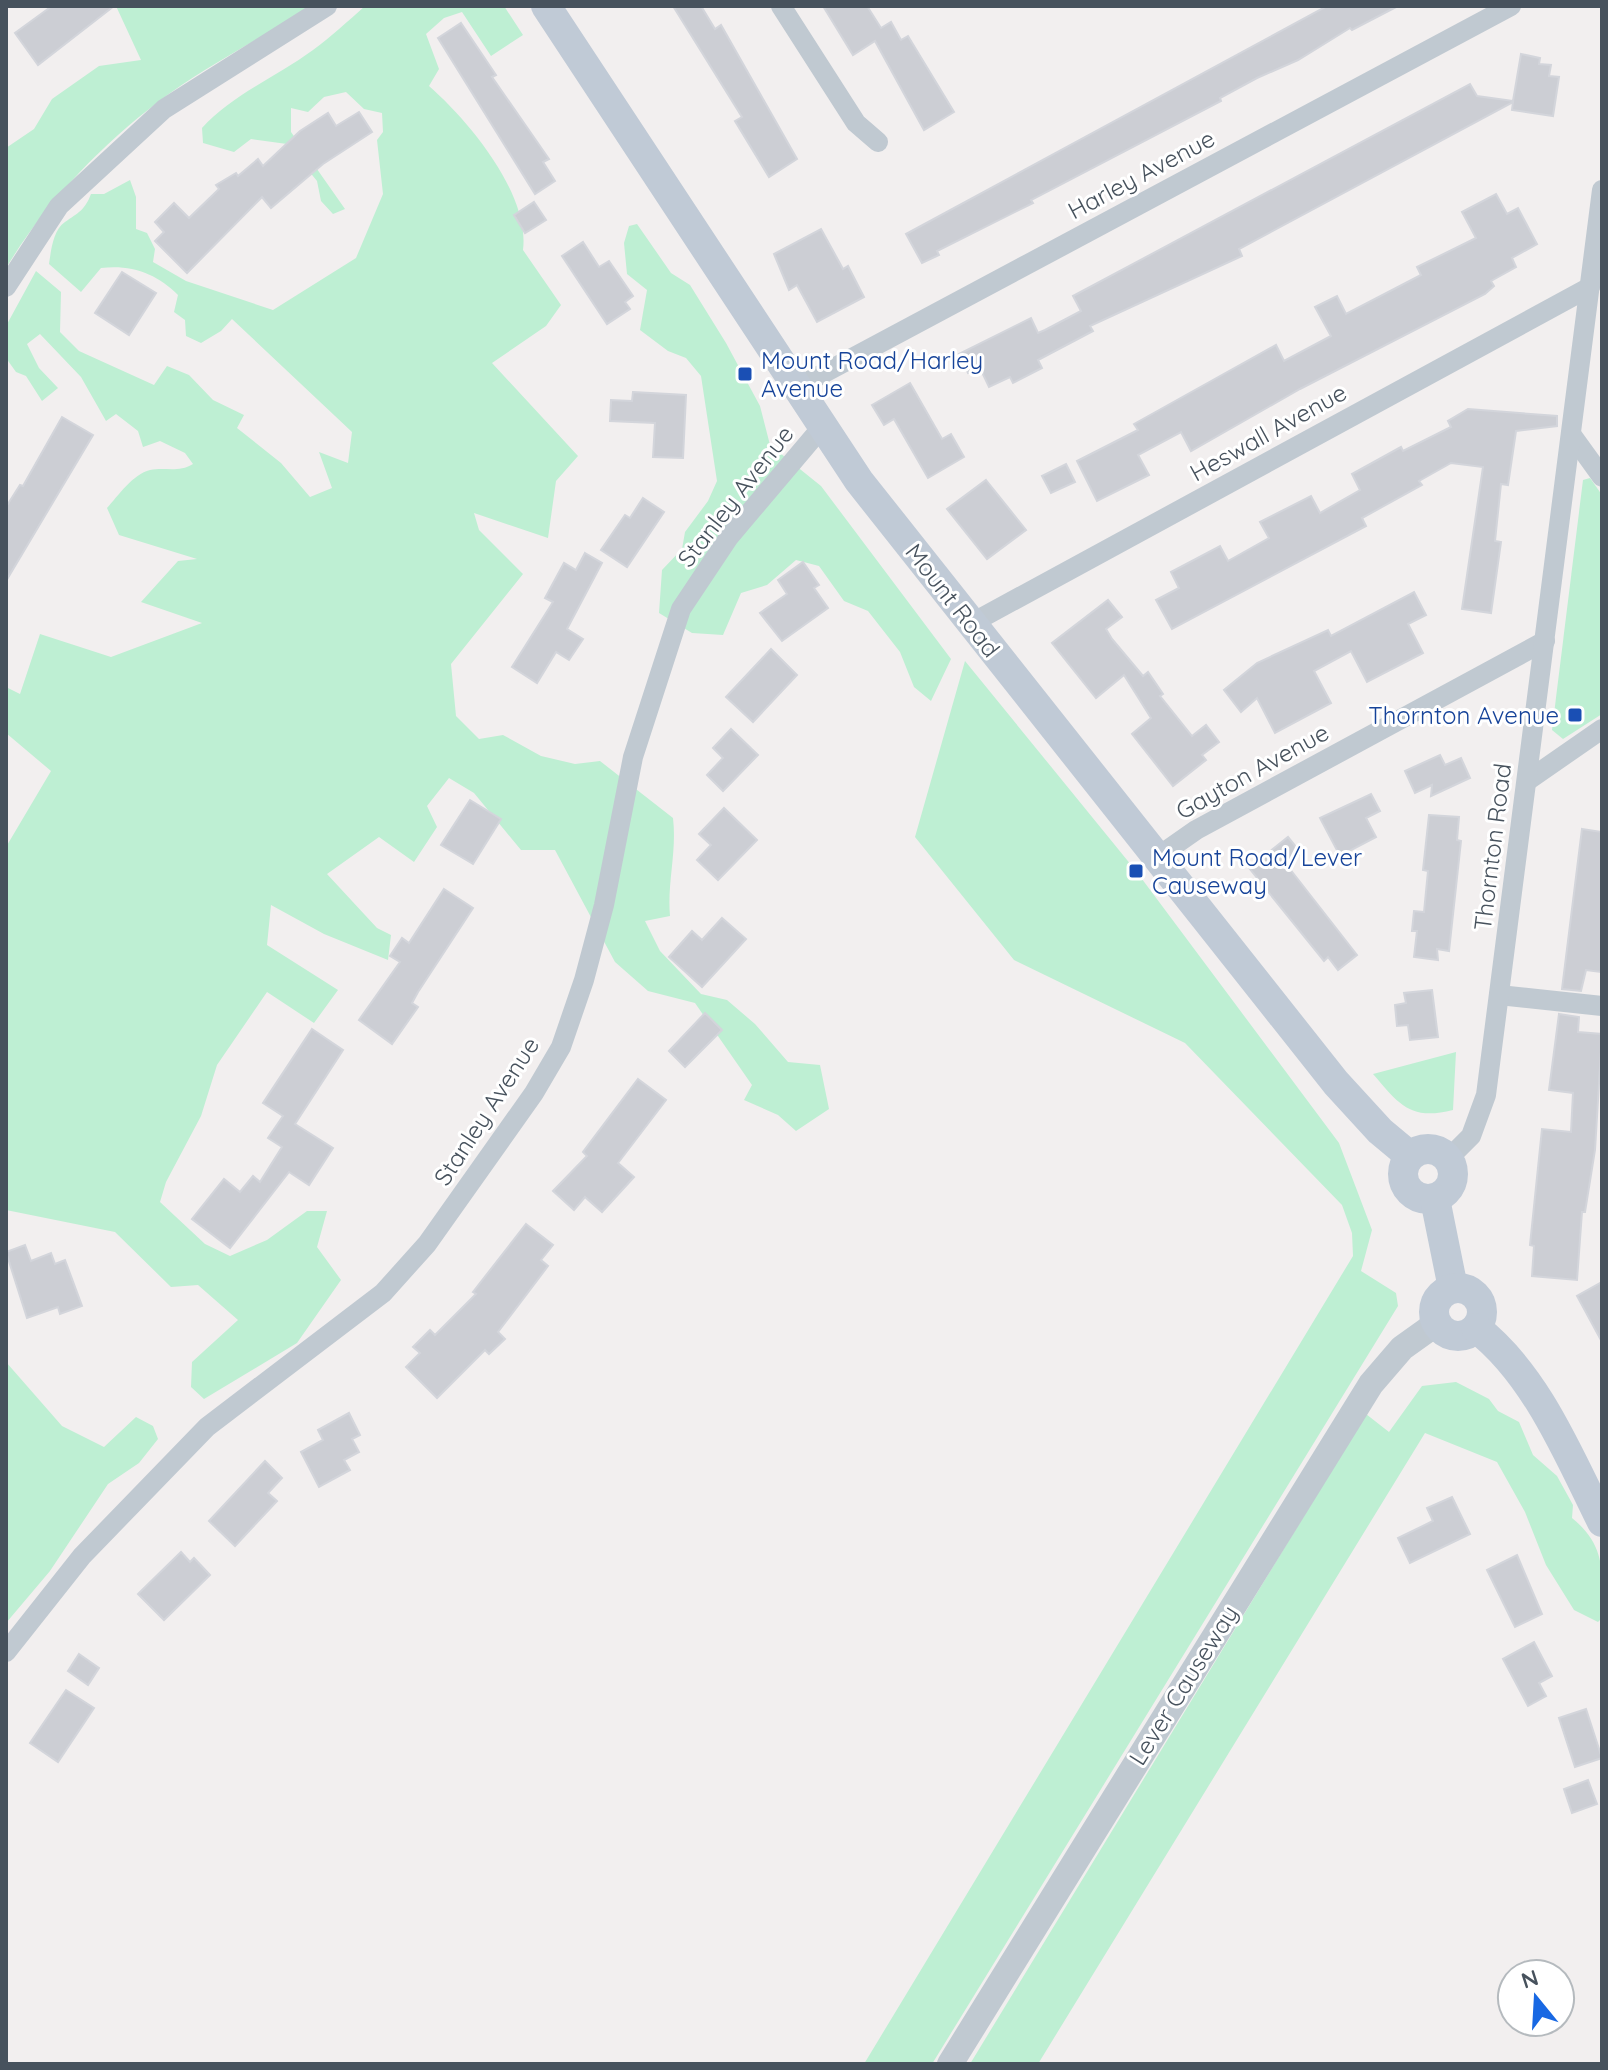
<svg xmlns="http://www.w3.org/2000/svg" width="1608" height="2070" font-family="Quicksand,sans-serif">
	<style>
		.green { fill: #beefd3 }
		.building { fill: #ccced4; stroke: #d3d5db; stroke-width: 2 }
		.lines { fill: none; stroke-linecap: round; stroke-linejoin: round }
		.minor { stroke: #c0c9d1; stroke-width: 20 }
		.tertiary { stroke: #c0c9d1; stroke-width: 26 }
		.secondary { stroke: #c0cad6; stroke-width: 30 }
		.transit-dot { fill: #1a4fb4; stroke: #fff; stroke-width: 3 }
		.labels { text-anchor: middle; dominant-baseline: central; stroke-width: 6; stroke-linejoin: round; paint-order: stroke }
		.street-label { font-size: 24px; fill: #47525d; stroke: #fff }
		.transit-label { font-size: 24px; fill: #164399; stroke: #fff; text-anchor: start }
	</style>
	<rect width="100%" height="100%" fill="#f2efef"/>
	<g class="green">
		<path d="M 116,6 L 314,6 C 263,37 206,66 158,102 C 100,146 44,205 6,268 L 6,148 L 34,129 L 52,99 L 99,66 L 141,60 Z"/>
		<path d="M 365,6 L 504,6 L 523,35 L 491,56 L 462,12 L 444,18 L 426,34 L 439,69 L 429,86 C 469,121 530,194 523,250 L 561,305 L 546,326 L 492,363 L 578,456 L 556,481 L 548,538 L 474,513 L 479,530 L 523,574 L 451,664 L 456,716 L 479,739 L 503,735 L 541,756 L 575,764 L 600,761 L 673,818 C 677,852 667,883 670,916 L 645,921 L 660,951 L 701,994 L 727,1000 L 755,1024 L 788,1062 L 820,1065 L 829,1109 L 796,1131 L 778,1115 L 744,1100 L 752,1085 L 695,1003 L 648,991 L 615,962 L 555,850 L 521,850 L 474,793 L 449,778 L 427,806 L 437,827 L 414,862 L 379,837 L 327,874 L 377,928 L 391,935 L 388,960 L 324,934 L 271,905 L 267,945 L 338,990 L 314,1023 L 267,992 L 217,1065 L 201,1116 L 166,1182 L 160,1202 L 205,1244 L 230,1256 L 267,1240 L 307,1211 L 327,1211 L 317,1247 L 341,1280 L 297,1343 L 204,1399 L 191,1387 L 192,1362 L 238,1320 L 198,1285 L 171,1287 L 115,1232 L 6,1210 L 6,847 L 51,771 L 6,733 L 6,687 L 20,694 L 40,634 L 111,657 L 202,623 L 141,602 L 178,561 L 197,559 L 119,535 L 107,508 C 118,496 133,474 150,470 C 166,467 178,473 193,464 L 185,453 L 160,441 L 143,447 L 138,431 L 116,414 L 106,421 L 81,377 L 40,334 L 27,344 L 39,368 L 58,388 L 42,401 L 26,376 L 16,372 L 6,358 L 6,326 L 36,271 L 61,292 L 60,332 L 79,351 L 154,385 L 167,366 L 189,375 L 213,400 L 244,415 L 237,428 L 281,463 L 310,497 L 332,488 L 319,452 L 348,463 L 352,432 L 232,319 L 221,331 L 201,343 L 186,336 L 185,320 L 174,312 L 178,295 C 158,274 131,264 101,268 L 81,292 L 49,264 C 51,251 53,230 65,222 C 78,213 85,210 91,194 L 104,194 L 130,180 L 136,197 L 136,229 L 147,233 L 155,249 L 153,262 L 186,281 L 273,310 L 356,258 L 383,194 L 377,140 L 383,132 L 382,113 L 364,109 L 346,92 L 324,97 L 308,112 L 291,108 L 291,132 L 345,209 L 333,214 L 321,201 L 317,181 L 287,144 L 251,139 L 234,152 L 203,143 L 202,128 C 232,95 276,77 313,50 C 331,37 348,21 365,6 Z"/>
		<polygon points="637,224 671,273 690,285 726,343 760,406 770,445 821,486 951,659 931,701 914,687 900,652 868,611 844,601 819,566 796,560 767,585 741,593 723,635 692,633 659,613 662,570 682,549 685,532 708,501 717,481 701,376 686,358 668,351 640,330 647,290 627,274 624,243 629,226"/>
		<polygon points="1590,478 1602,495 1602,714 1563,739 1552,730 1583,480"/>
		<polygon points="965,661 1136,871 1339,1143 1372,1230 1361,1271 1396,1293 1398,1306 932,2064 864,2064 1353,1256 1352,1233 1342,1205 1185,1043 1014,960 915,837"/>
		<path d="M 1456,1052 L 1453,1110 C 1410,1121 1399,1104 1373,1074 Z"/>
		<polygon points="6,1362 62,1426 104,1447 136,1417 153,1426 158,1439 139,1463 108,1484 50,1571 6,1623"/>
		<path d="M 1456,1382 L 1489,1399 L 1498,1411 L 1519,1422 L 1533,1455 L 1557,1476 L 1573,1505 L 1572,1518 C 1608,1547 1602,1576 1602,1618 L 1598,1622 L 1574,1610 L 1546,1565 L 1525,1512 L 1497,1462 L 1425,1433 L 1038,2064 L 970,2064 L 1366,1414 L 1389,1432 L 1422,1386 Z"/>
	</g>
	<g class="building">
		<polygon points="52,6 114,6 38,65 15,33"/>
		<polygon points="673,6 701,6 715,29 721,25 797,159 769,177 735,121 742,117"/>
		<polygon points="823,6 867,6 881,28 891,22 901,40 908,36 954,112 924,130 875,41 853,55"/>
		<polygon points="1327,6 1398,6 1352,30 1350,28 1298,60 1257,78 1220,98 1221,101 1031,200 1033,203 937,251 939,255 922,263 906,234"/>
		<polygon points="461,23 496,75 492,77 549,159 543,162 555,181 535,194 438,38"/>
		<polygon points="1521,54 1540,58 1539,64 1551,65 1549,76 1559,77 1553,116 1512,110 1513,102 1239,249 1242,256 1090,326 1093,331 1038,360 1042,368 1013,383 1010,377 989,387 980,368 968,373 959,354 1031,318 1038,333 1045,330 1081,311 1073,296 1470,84 1477,96 1513,101"/>
		<polygon points="359,112 372,132 323,164 271,208 262,197 187,273 155,241 164,232 155,222 174,203 189,218 219,189 216,185 236,173 238,176 258,159 263,166 300,131 328,113 336,126"/>
		<polygon points="1496,194 1507,214 1518,208 1537,244 1512,258 1516,267 1491,281 1494,286 1485,294 1300,389 1191,451 1181,432 1138,455 1149,475 1097,501 1077,461 1138,430 1134,424 1276,345 1284,361 1331,336 1315,307 1337,296 1346,314 1421,275 1417,267 1476,238 1462,212"/>
		<polygon points="534,202 546,220 525,233 514,215"/>
		<polygon points="821,229 843,269 848,266 864,297 817,322 797,285 789,290 774,254"/>
		<polygon points="583,242 599,267 609,261 633,296 625,302 630,309 607,324 562,256"/>
		<polygon points="122,272 156,293 129,335 95,313"/>
		<polygon points="910,383 942,439 951,434 964,457 928,478 894,419 884,425 872,405"/>
		<polygon points="633,392 686,395 683,458 653,457 655,423 610,421 611,400 632,401"/>
		<polygon points="1468,409 1557,416 1557,426 1516,431 1508,485 1501,484 1495,541 1501,542 1491,613 1462,609 1483,467 1451,463 1419,481 1422,485 1362,518 1366,526 1172,629 1156,600 1179,588 1171,572 1220,546 1228,561 1269,538 1260,522 1311,496 1320,513 1360,490 1352,474 1401,447 1403,451 1451,427 1448,421"/>
		<polygon points="62,417 93,435 6,581 6,507 20,485 23,486"/>
		<polygon points="1066,464 1075,482 1051,493 1042,476"/>
		<polygon points="986,480 1026,530 987,559 947,509"/>
		<polygon points="643,498 664,512 627,567 601,550 625,515 630,518"/>
		<polygon points="585,553 602,563 567,629 583,639 569,660 556,652 537,683 512,667 553,602 545,598 564,563 576,570"/>
		<polygon points="803,562 819,585 814,588 828,608 782,641 760,613 787,594 778,580"/>
		<polygon points="1414,592 1426,615 1408,624 1423,653 1367,682 1351,651 1314,671 1331,703 1275,733 1257,698 1241,712 1224,690 1257,663 1328,630 1331,636"/>
		<polygon points="1108,600 1122,617 1106,629 1112,639 1143,676 1148,672 1163,694 1160,696 1192,736 1206,725 1219,742 1202,755 1206,760 1173,786 1132,734 1151,718 1124,675 1096,698 1052,643"/>
		<polygon points="771,649 797,675 753,722 726,697"/>
		<polygon points="731,729 758,755 723,791 707,775 723,758 713,748"/>
		<polygon points="1440,755 1445,765 1461,758 1470,778 1431,796 1432,785 1415,793 1405,771"/>
		<polygon points="1371,794 1380,811 1366,818 1376,837 1340,856 1320,818"/>
		<polygon points="470,800 501,819 473,864 441,845"/>
		<polygon points="724,808 757,840 718,880 697,860 711,845 699,834"/>
		<polygon points="1429,815 1459,817 1457,840 1461,841 1449,951 1437,949 1438,960 1414,957 1417,931 1412,931 1414,911 1424,912 1428,871 1423,870"/>
		<polygon points="1582,829 1602,832 1602,972 1586,970 1581,991 1562,989"/>
		<polygon points="1288,837 1301,853 1286,864 1357,955 1338,970 1328,957 1324,961 1249,868"/>
		<polygon points="444,889 473,908 418,992 412,1003 418,1007 392,1044 359,1020 400,962 390,956 402,938 409,943"/>
		<polygon points="722,918 746,939 702,987 669,957 692,931 702,940"/>
		<polygon points="1432,990 1438,1037 1410,1040 1408,1025 1397,1026 1395,1005 1406,1003 1404,993"/>
		<polygon points="705,1013 722,1030 685,1067 669,1051"/>
		<polygon points="1559,1014 1579,1017 1578,1032 1602,1034 1595,1150 1585,1212 1582,1212 1577,1280 1532,1276 1534,1246 1530,1245 1542,1129 1571,1132 1573,1093 1549,1090"/>
		<polygon points="312,1029 343,1050 295,1124 333,1148 309,1185 289,1172 230,1248 192,1219 224,1179 240,1192 253,1176 260,1182 282,1147 268,1138 283,1116 263,1103"/>
		<polygon points="638,1079 666,1100 618,1163 634,1177 602,1212 585,1197 574,1210 553,1191 587,1156 583,1152"/>
		<polygon points="526,1224 553,1245 541,1260 548,1266 498,1332 505,1339 489,1354 485,1350 437,1398 406,1367 420,1353 413,1347 430,1330 435,1335 476,1294 473,1292"/>
		<polygon points="25,1245 31,1261 51,1253 55,1264 65,1260 82,1306 60,1314 58,1307 27,1318 6,1252"/>
		<polygon points="1602,1282 1602,1342 1577,1296"/>
		<polygon points="349,1413 360,1435 352,1439 359,1452 344,1460 350,1470 319,1487 301,1452 323,1440 318,1430"/>
		<polygon points="265,1461 282,1478 268,1493 277,1501 235,1546 209,1521"/>
		<polygon points="1452,1497 1470,1534 1410,1563 1398,1538 1433,1521 1427,1508"/>
		<polygon points="181,1552 190,1562 194,1558 210,1575 164,1620 138,1594"/>
		<polygon points="1517,1555 1542,1614 1515,1627 1487,1570"/>
		<polygon points="1534,1642 1552,1676 1539,1683 1546,1696 1528,1706 1503,1659"/>
		<polygon points="79,1654 99,1668 88,1685 68,1671"/>
		<polygon points="66,1690 94,1708 58,1762 30,1743"/>
		<polygon points="1586,1709 1602,1758 1575,1767 1559,1718"/>
		<polygon points="1588,1780 1597,1804 1572,1813 1564,1789"/>
	</g>
	<g class="lines">
		<g class="minor">
			<polyline points="781,6 856,123 878,142"/>
			<polyline points="6,287 59,206 164,109 327,6"/>
			<polyline points="796,388 1511,6"/>
			<polyline points="1571,434 1602,477"/>
			<polyline points="972,623 1590,287"/>
			<polyline points="1527,781 1602,729"/>
			<polyline points="1156,858 1196,830 1545,641"/>
			<polyline points="1499,995 1602,1006"/>
			<polyline points="1448,1159 1471,1136 1486,1095 1602,190"/>
			<polyline points="6,1652 82,1556 207,1427 383,1293 427,1244 534,1093 561,1047 584,980 604,905 633,757 681,609 729,537 822,427"/>
		</g>
		<polyline class="tertiary" points="950,2064 1371,1384 1402,1348 1437,1323"/>
		<g class="secondary">
			<polyline points="546,6 859,481 1336,1083 1380,1131 1410,1156"/>
			<circle cx="1428" cy="1174" r="25"/>
			<polyline points="1435,1199 1453,1288"/>
			<circle cx="1458" cy="1312" r="24"/>
			<path d="M 1476,1328 C 1536,1374 1569,1456 1602,1522"/>
		</g>
	</g>
	<g class="transit-dot">
		<rect x="737" y="366" width="16" height="16" rx="4"/>
		<rect x="1567" y="707" width="16" height="16" rx="4"/>
		<rect x="1128" y="863" width="16" height="16" rx="4"/>
	</g>
	<g class="labels">
		<g class="street-label">
			<text transform="translate(1141 174) rotate(-28)">Harley Avenue</text>
			<text transform="translate(1268 432) rotate(-29)">Heswall Avenue</text>
			<text transform="translate(735 496) rotate(-52)">Stanley Avenue</text>
			<text transform="translate(953 600) rotate(52)">Mount Road</text>
			<text transform="translate(1252 771) rotate(-29)">Gayton Avenue</text>
			<text transform="translate(1492 847) rotate(-83)">Thornton Road</text>
			<text transform="translate(486 1111) rotate(-57)">Stanley Avenue</text>
			<text transform="translate(1183 1685) rotate(-58)">Lever Causeway</text>
		</g>
		<g class="transit-label">
			<text x="761" y="360">Mount Road/Harley<tspan x="761" dy="28">Avenue</tspan></text>
			<text x="1559" y="715" text-anchor="end">Thornton Avenue</text>
			<text x="1152" y="857">Mount Road/Lever<tspan x="1152" dy="28">Causeway</tspan></text>
		</g>
	</g>
	<rect width="1608" height="2070" fill="none" stroke="#47525d" stroke-width="16"/>
	<g transform="translate(1536 1998) rotate(342)"><circle r="38" fill="#ffffff" stroke="#b5babe" stroke-width="2"/>
	<path d="M0-6L14 30L0 20L-14 30Z" fill="#1868e3"/>
	<text y="-12" font-size="22" font-weight="bold" text-anchor="middle" fill="#47525d">N</text>
	</g>
</svg>
